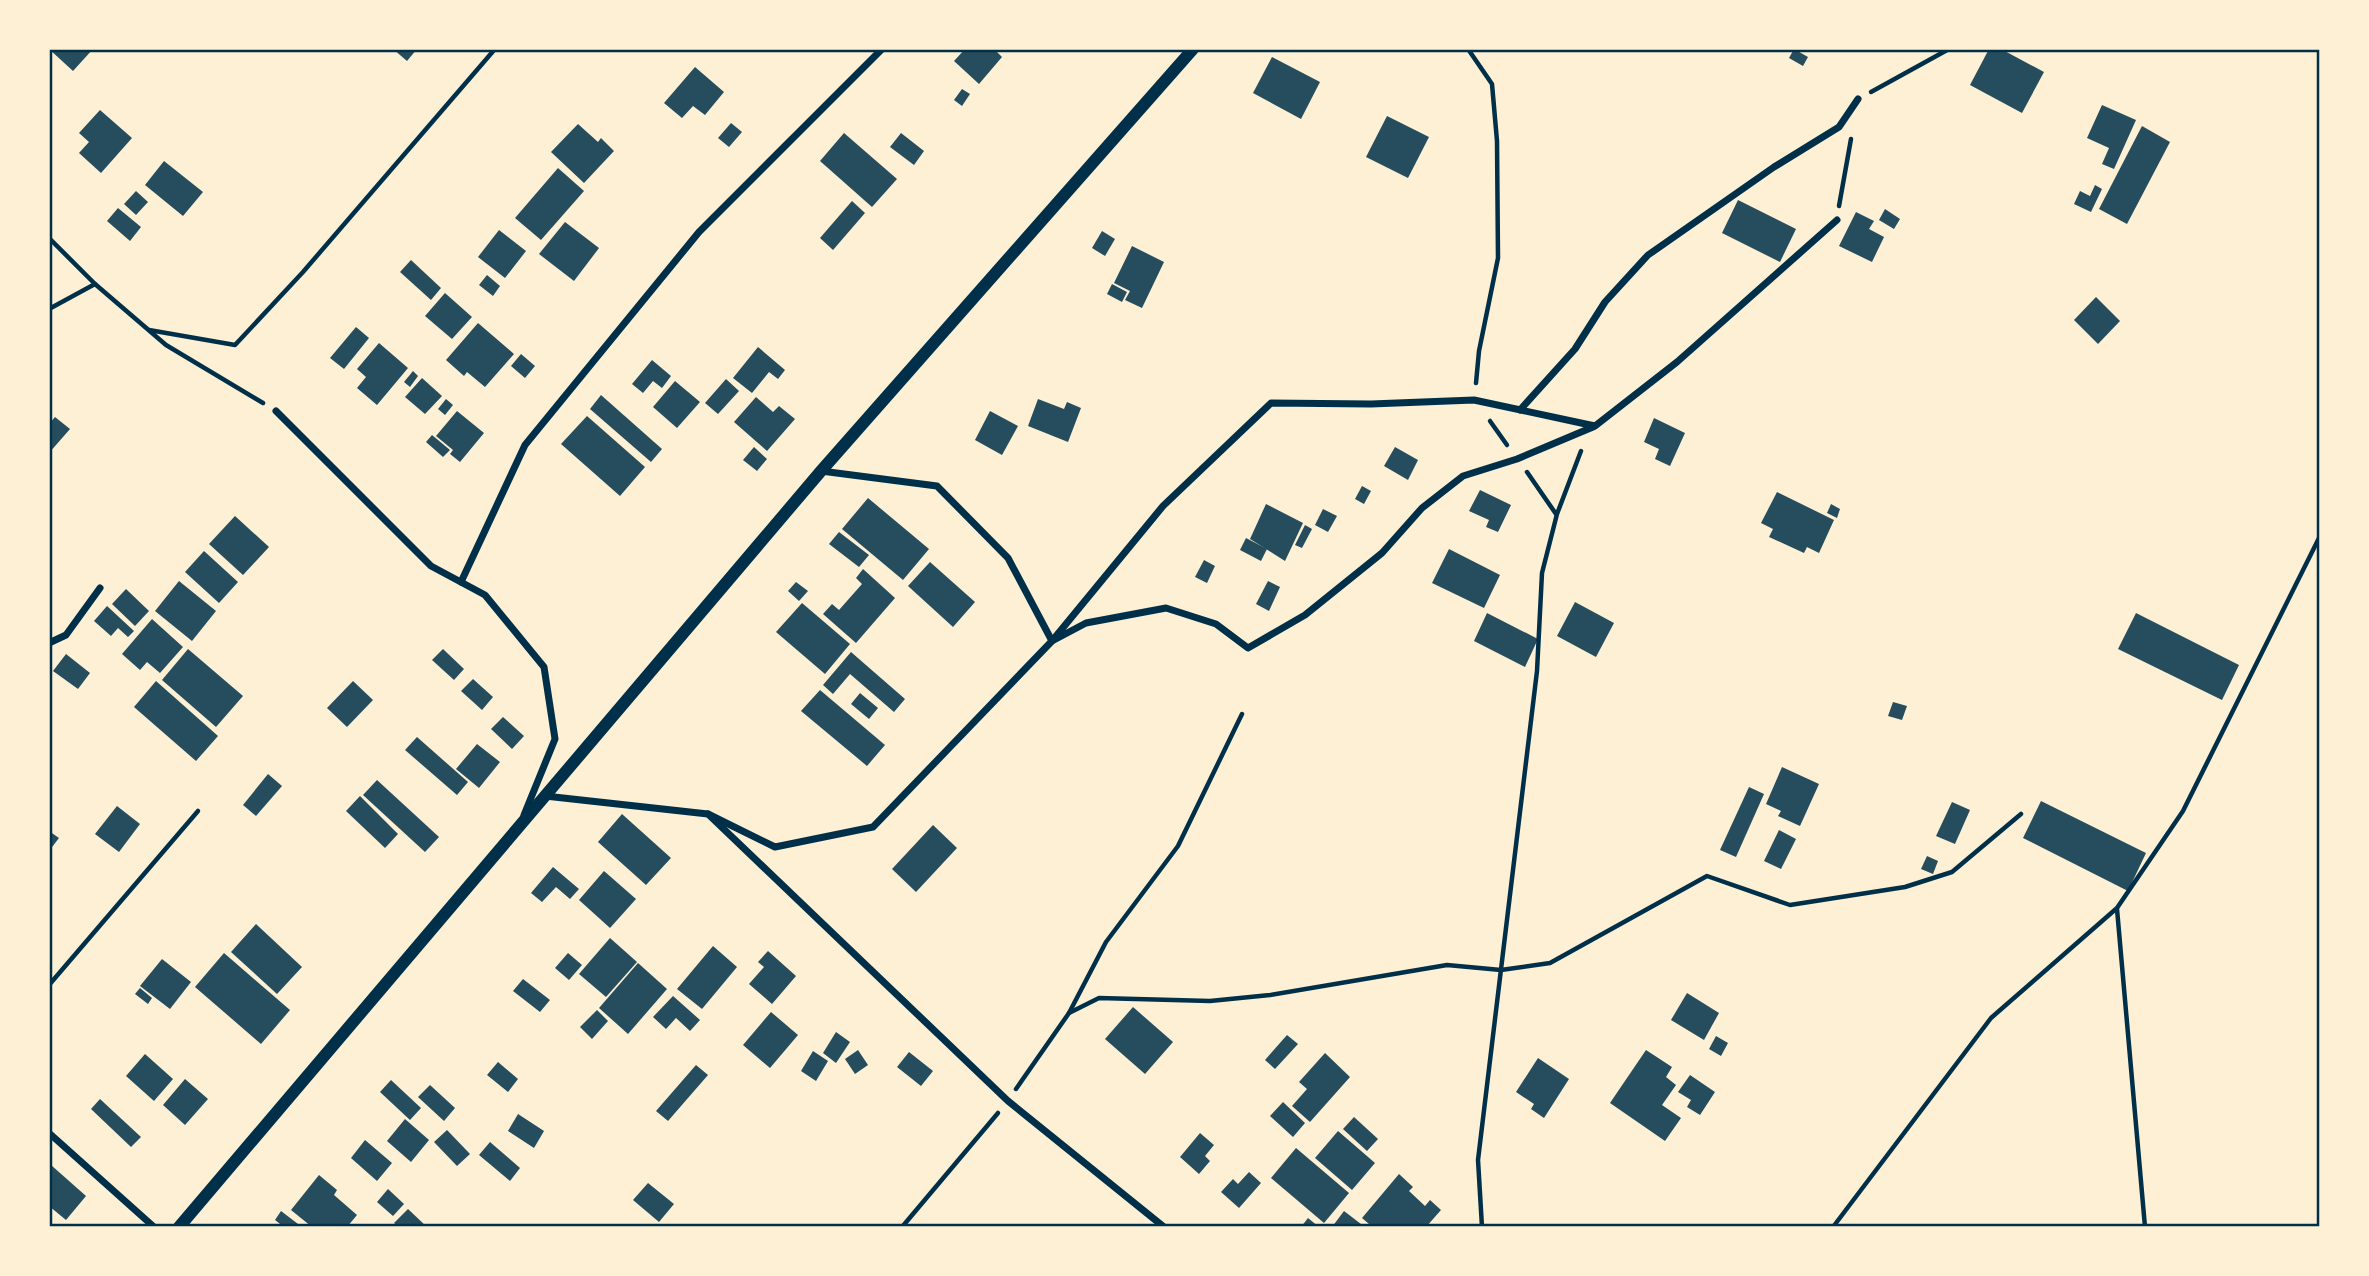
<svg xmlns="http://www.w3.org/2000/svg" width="2369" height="1276" font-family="Bitter,serif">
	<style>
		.building { fill: #264d5e }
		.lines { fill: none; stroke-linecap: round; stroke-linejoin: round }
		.path { stroke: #003049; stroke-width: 4.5 }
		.minor { stroke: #003049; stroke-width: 7 }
		.tertiary { stroke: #003049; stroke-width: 12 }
		.neatline { fill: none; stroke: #003049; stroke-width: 2.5 }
	</style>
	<rect width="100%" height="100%" fill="#fdf0d5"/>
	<g class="building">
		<polygon points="49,49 93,49 73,71"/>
		<polygon points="393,49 417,49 407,61"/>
		<polygon points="965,49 994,49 1002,57 979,84 954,61"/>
		<polygon points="1794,49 1808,57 1803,66 1789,58"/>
		<polygon points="1989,49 2001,49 2044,72 2022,113 1970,85"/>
		<polygon points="1272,57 1320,82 1301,119 1253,93"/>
		<polygon points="695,67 724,92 705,115 693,106 682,118 664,103"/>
		<polygon points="962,89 970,94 962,106 954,100"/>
		<polygon points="2102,105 2136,120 2114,169 2102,164 2109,148 2087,138"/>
		<polygon points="100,110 132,138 101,173 79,153 89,142 79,133"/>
		<polygon points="1387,116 1429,137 1408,178 1366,157"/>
		<polygon points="731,123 742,132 729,147 718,138"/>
		<polygon points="578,124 598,142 601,138 614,151 584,183 551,152"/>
		<polygon points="2142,126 2170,142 2127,224 2099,209"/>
		<polygon points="844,133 897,179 872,207 820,161"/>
		<polygon points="901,133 924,151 914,165 890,147"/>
		<polygon points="164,161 203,192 183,216 145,185"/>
		<polygon points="558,168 584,191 541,240 515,218"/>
		<polygon points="2095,185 2102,189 2091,212 2074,204 2080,191 2090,196"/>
		<polygon points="136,191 148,202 136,215 124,204"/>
		<polygon points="1738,200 1796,229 1780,262 1722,233"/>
		<polygon points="852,201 865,213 833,250 820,238"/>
		<polygon points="118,208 141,227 130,241 107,221"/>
		<polygon points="1885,209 1900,219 1894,229 1879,220"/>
		<polygon points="1856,212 1874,221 1869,229 1884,237 1872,262 1839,246"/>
		<polygon points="565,222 599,248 574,281 539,254"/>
		<polygon points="499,230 526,251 505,278 478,257"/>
		<polygon points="1102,231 1115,239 1105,256 1092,248"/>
		<polygon points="1132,246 1164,262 1142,308 1125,300 1130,291 1114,283"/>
		<polygon points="411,260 441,288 431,300 400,272"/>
		<polygon points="487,275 500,286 493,296 479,285"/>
		<polygon points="1112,284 1127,292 1122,302 1107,294"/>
		<polygon points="445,293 472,317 452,339 425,316"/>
		<polygon points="2096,297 2120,321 2098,344 2074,320"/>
		<polygon points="478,323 514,354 485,387 467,372 464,376 446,360"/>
		<polygon points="356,327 369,338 344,369 330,358"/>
		<polygon points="379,343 408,368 377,405 357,388 366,377 357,369"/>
		<polygon points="758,347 785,370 778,379 769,372 752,393 733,378"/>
		<polygon points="521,354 535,366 525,378 511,366"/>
		<polygon points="652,360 671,376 662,388 653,381 643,393 632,384"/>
		<polygon points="413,371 418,376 410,387 404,382"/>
		<polygon points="422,378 442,396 425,414 405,397"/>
		<polygon points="726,379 739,391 718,414 705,403"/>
		<polygon points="675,381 700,402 677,428 653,407"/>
		<polygon points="601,395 662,449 651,462 590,409"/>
		<polygon points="756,397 773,412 779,406 795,419 767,451 734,422"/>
		<polygon points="446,399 453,405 445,415 438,409"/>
		<polygon points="1038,399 1064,409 1067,402 1081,408 1068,442 1028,426"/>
		<polygon points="457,411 484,433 460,462 450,454 453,450 436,436"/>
		<polygon points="990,411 1018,426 1002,455 975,440"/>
		<polygon points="587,416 645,467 620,496 561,444"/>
		<polygon points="55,417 70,429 49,453 49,424"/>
		<polygon points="1654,418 1685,433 1670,466 1655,459 1659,449 1644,442"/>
		<polygon points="432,435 450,450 443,457 426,442"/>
		<polygon points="754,447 767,459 757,471 743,460"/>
		<polygon points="1395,447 1418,460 1408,480 1384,466"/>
		<polygon points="1362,486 1371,491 1364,504 1355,499"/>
		<polygon points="1480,490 1511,505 1498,532 1486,527 1489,520 1469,511"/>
		<polygon points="1777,492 1834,520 1819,553 1807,547 1804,553 1769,537 1773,529 1761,523"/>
		<polygon points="868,498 929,549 903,580 842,529"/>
		<polygon points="1266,504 1303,523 1285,561 1250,539"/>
		<polygon points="1831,504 1840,509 1837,518 1827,513"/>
		<polygon points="1323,509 1337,516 1328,532 1315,525"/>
		<polygon points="235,516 269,547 243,575 209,544"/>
		<polygon points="1305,525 1312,529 1302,548 1295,545"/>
		<polygon points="839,532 869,555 859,567 829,544"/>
		<polygon points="1246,538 1267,549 1261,561 1240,550"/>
		<polygon points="1449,549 1500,575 1484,608 1432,583"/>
		<polygon points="204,551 238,582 219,603 185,572"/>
		<polygon points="1204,560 1215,566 1207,583 1195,577"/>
		<polygon points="930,562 975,602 953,627 908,586"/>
		<polygon points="863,569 895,598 856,643 823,614 832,604 839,610 862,584 856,578"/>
		<polygon points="179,581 216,611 192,641 155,611"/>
		<polygon points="1268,581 1280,587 1269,611 1256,604"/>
		<polygon points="796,582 808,591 799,601 788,591"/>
		<polygon points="126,589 149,611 135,626 112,604"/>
		<polygon points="1575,602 1614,623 1596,657 1557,636"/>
		<polygon points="802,603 850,644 825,674 776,632"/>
		<polygon points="107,606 134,631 128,637 118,628 111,636 94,621"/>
		<polygon points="1487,613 1538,639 1525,667 1474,641"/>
		<polygon points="2136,613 2239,665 2222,700 2118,649"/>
		<polygon points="152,619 183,647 160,673 147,662 140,670 122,654"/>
		<polygon points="188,649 243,696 216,727 162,680"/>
		<polygon points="443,649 464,669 454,680 432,660"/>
		<polygon points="851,652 905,699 894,712 850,674 833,694 823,685"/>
		<polygon points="66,654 90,673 78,689 53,671"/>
		<polygon points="473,679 493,697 482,710 461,691"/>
		<polygon points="156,681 218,736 196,761 134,707"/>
		<polygon points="353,681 373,700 347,727 327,708"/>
		<polygon points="820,690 885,745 867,766 801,711"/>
		<polygon points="860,693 878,708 869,719 851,704"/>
		<polygon points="1893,702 1907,706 1902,720 1888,716"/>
		<polygon points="503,717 524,736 512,749 491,729"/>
		<polygon points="417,737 468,782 457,795 405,750"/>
		<polygon points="477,744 500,762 479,788 456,769"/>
		<polygon points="1782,767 1819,784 1800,826 1778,816 1781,811 1766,804"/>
		<polygon points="268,774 282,786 256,816 243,805"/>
		<polygon points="377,780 439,837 425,852 363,795"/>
		<polygon points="1749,787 1764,794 1736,857 1720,850"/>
		<polygon points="360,796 398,834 385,848 346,811"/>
		<polygon points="2041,801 2146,853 2128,891 2023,838"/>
		<polygon points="1952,802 1970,810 1955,844 1936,836"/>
		<polygon points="117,806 140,824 119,852 95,834"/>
		<polygon points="622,814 671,858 646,885 598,842"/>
		<polygon points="933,825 957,848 916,892 892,869"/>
		<polygon points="1779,830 1796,839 1781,869 1764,861"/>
		<polygon points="49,831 59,838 49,851"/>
		<polygon points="1927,856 1938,861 1933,874 1921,869"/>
		<polygon points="553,867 579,889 570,899 556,887 542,902 531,893"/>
		<polygon points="604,871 636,899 610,928 579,900"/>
		<polygon points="256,924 302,967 277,994 231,952"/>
		<polygon points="610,938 637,962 606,997 579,974"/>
		<polygon points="713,946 737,967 702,1009 677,989"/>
		<polygon points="768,951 796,976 772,1004 749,984 764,967 758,962"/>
		<polygon points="224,953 290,1010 261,1044 195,987"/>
		<polygon points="568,953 582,965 569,980 555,968"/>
		<polygon points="162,959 191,982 170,1009 140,986"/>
		<polygon points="638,963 667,989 628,1034 599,1008"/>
		<polygon points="523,979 550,1000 540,1012 513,991"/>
		<polygon points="140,988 152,998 148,1004 135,994"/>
		<polygon points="1687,993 1719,1013 1704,1040 1671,1020"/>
		<polygon points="673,996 700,1020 690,1031 676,1018 666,1029 653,1017"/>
		<polygon points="1133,1007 1173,1042 1145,1074 1105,1039"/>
		<polygon points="597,1010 608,1021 592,1039 580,1027"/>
		<polygon points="771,1012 798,1035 770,1068 743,1045"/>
		<polygon points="836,1032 850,1042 836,1063 823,1053"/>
		<polygon points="1287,1035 1298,1044 1275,1069 1265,1060"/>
		<polygon points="1716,1036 1728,1043 1721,1056 1709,1049"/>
		<polygon points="858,1050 868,1065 855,1074 845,1059"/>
		<polygon points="1646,1050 1672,1067 1666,1077 1676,1085 1662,1105 1681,1118 1665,1141 1610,1103"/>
		<polygon points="813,1051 828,1061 816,1081 801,1071"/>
		<polygon points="909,1052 933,1071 921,1086 897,1067"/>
		<polygon points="1325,1053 1350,1077 1310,1122 1292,1106 1307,1089 1299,1082"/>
		<polygon points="145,1054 173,1079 154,1101 126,1076"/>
		<polygon points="1538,1058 1569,1079 1544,1118 1531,1109 1534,1104 1516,1092"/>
		<polygon points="498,1062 518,1079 508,1092 487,1075"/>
		<polygon points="696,1065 708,1075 668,1121 656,1111"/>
		<polygon points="1690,1075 1715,1092 1700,1115 1687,1107 1691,1100 1678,1092"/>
		<polygon points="185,1079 208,1099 185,1125 163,1105"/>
		<polygon points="391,1080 421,1108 410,1120 380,1092"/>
		<polygon points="430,1085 455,1108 444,1121 418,1097"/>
		<polygon points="100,1099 141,1137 131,1147 91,1109"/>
		<polygon points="1283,1102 1305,1123 1293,1137 1270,1116"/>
		<polygon points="518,1114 544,1131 534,1148 508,1131"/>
		<polygon points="1354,1117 1378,1139 1367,1151 1343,1129"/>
		<polygon points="405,1119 429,1140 411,1162 387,1141"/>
		<polygon points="447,1130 470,1154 457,1166 434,1142"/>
		<polygon points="1338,1131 1375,1163 1352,1190 1315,1158"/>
		<polygon points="1200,1133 1214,1145 1205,1156 1210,1161 1199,1174 1180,1157"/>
		<polygon points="365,1140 392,1163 377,1181 351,1158"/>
		<polygon points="490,1142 520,1168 510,1181 479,1155"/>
		<polygon points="1296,1148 1349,1193 1324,1223 1271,1178"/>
		<polygon points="51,1165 86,1196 66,1220 49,1206"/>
		<polygon points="1249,1172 1261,1183 1239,1208 1221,1192 1233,1179 1238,1184"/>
		<polygon points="1399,1174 1413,1187 1409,1191 1425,1206 1430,1200 1441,1210 1426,1227 1366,1227 1369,1224 1362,1218"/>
		<polygon points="319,1175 337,1190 334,1195 357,1215 347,1227 312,1227 291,1210"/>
		<polygon points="648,1183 674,1204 659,1222 633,1200"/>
		<polygon points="388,1189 404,1204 393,1216 377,1202"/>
		<polygon points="408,1209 427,1227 399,1227 394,1223"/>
		<polygon points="281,1211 302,1227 284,1227 275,1220"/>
		<polygon points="1344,1211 1361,1224 1359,1227 1332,1227"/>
		<polygon points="1308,1218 1319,1227 1301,1227"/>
	</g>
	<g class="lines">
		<g class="path">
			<polyline points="1468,49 1492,84 1497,141 1498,258 1479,351 1476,383"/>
			<polyline points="1871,92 1949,49"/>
			<polyline points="1839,206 1851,139"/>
			<polyline points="49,238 95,284 166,345 263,403"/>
			<polyline points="49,309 95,284"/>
			<polyline points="149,330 235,345 303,272 495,49"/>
			<polyline points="1490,421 1507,445"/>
			<polyline points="1527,472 1556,514"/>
			<polyline points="2117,909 2145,1227"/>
			<polyline points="49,985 198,811"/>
			<polyline points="1069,1013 1106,942 1178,846 1242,714"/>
			<polyline points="1016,1089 1069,1013 1099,998 1210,1001 1270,995 1447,965 1501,970 1550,963 1707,876 1790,905 1905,887 1952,872 2021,814"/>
			<polyline points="902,1227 998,1113"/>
			<polyline points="1482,1227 1478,1160 1537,671 1542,573 1557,514 1581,451"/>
			<polyline points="1833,1227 1991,1018 2117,908 2183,811 2320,536"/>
		</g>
		<g class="minor">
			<polyline points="1520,410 1575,349 1605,302 1648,255 1774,167 1839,127 1858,99"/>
			<polyline points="276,411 431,566 485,595 544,667 555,739 524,815"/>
			<polyline points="821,471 937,486 1008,558 1052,641 1086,623 1166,608 1216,624 1248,648 1305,615 1382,553 1422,508 1463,476 1517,459 1593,427"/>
			<polyline points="461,582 525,445 699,232 882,49"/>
			<polyline points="49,643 66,635 100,588"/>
			<polyline points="545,796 708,814 1008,1101 1164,1227"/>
			<polyline points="708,814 775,847 873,827 1052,641 1163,506 1271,403 1371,404 1474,400 1595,426 1677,362 1837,220"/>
			<polyline points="49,1133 154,1227"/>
		</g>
		<polyline class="tertiary" points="179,1227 821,471 1193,49"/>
	</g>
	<rect width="2369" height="1276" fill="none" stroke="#fdf0d5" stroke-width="102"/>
	<rect x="51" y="51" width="2267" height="1174" class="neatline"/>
</svg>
